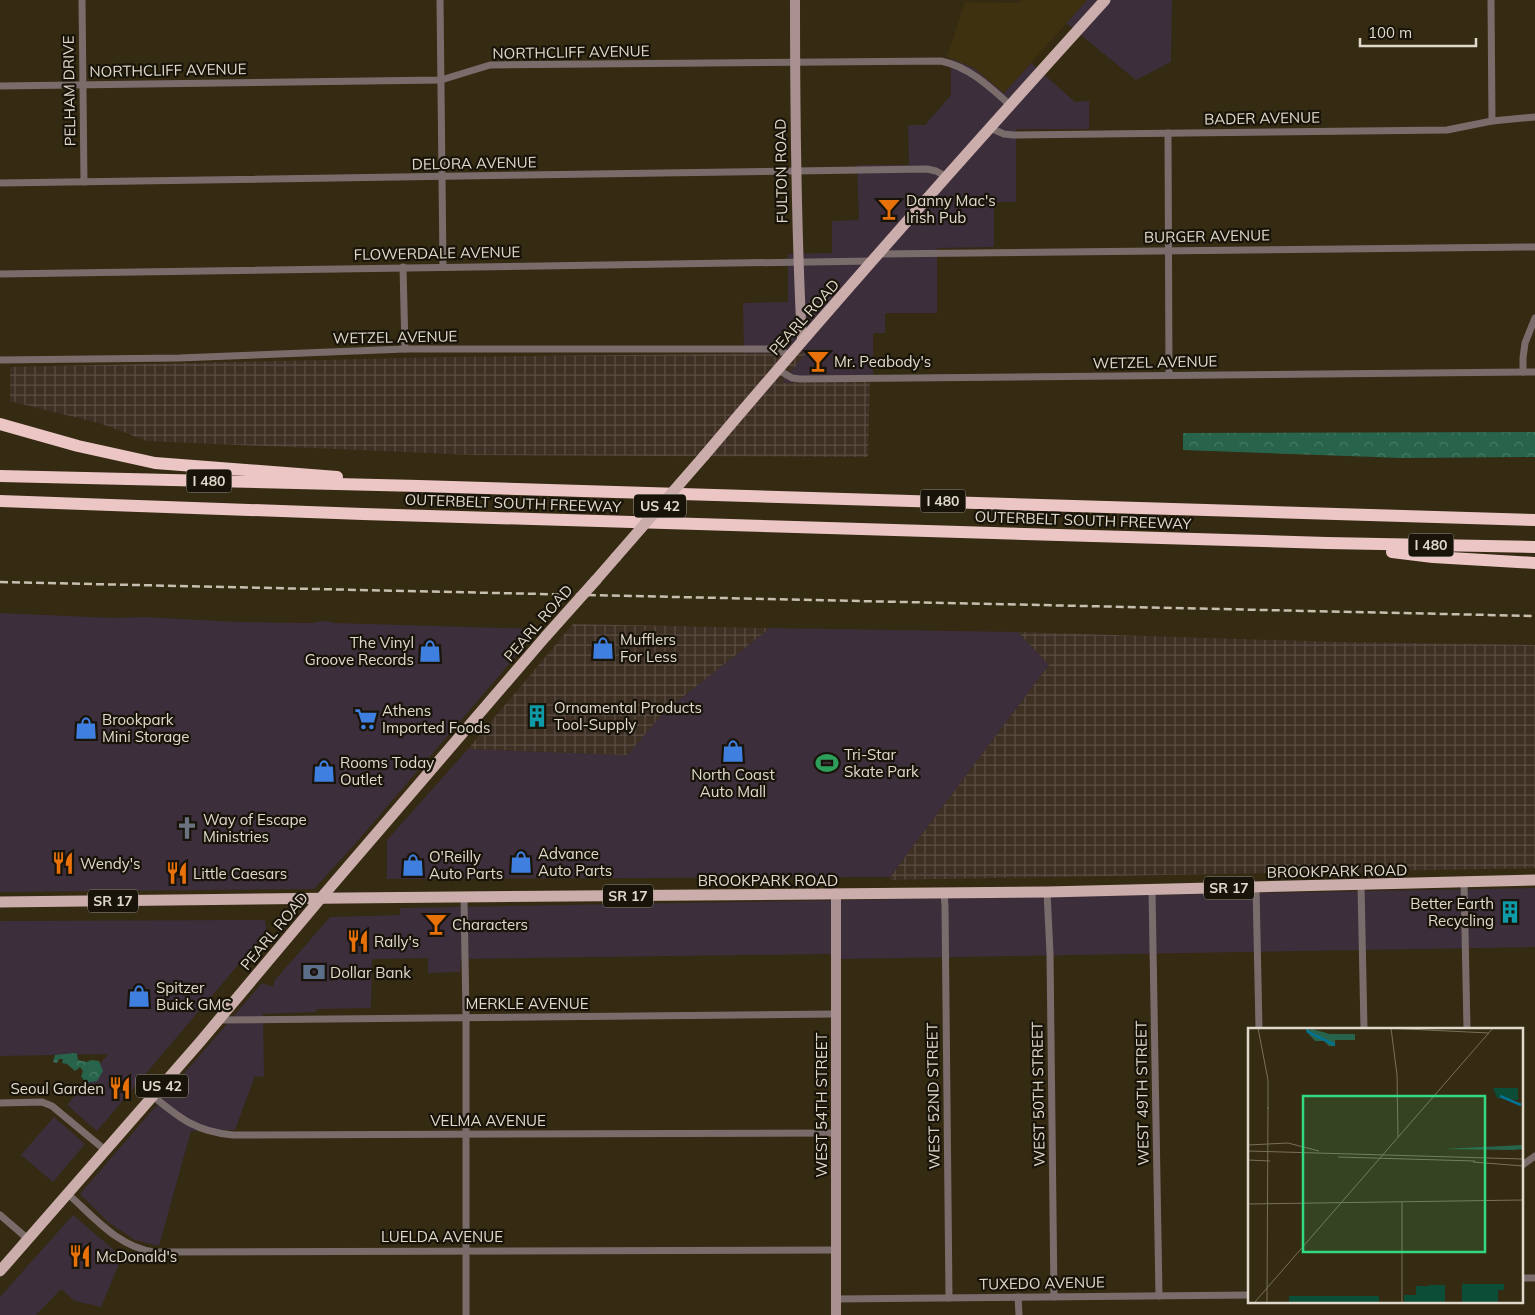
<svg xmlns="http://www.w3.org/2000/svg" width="1535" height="1315" font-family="Mulish,sans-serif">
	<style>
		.commercial { fill: #3c2e3b }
		.industrial { fill: url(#industrial-grid) }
		.built { fill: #3e3110 }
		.forest { fill: url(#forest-crowns) }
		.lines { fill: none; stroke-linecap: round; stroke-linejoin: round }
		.street { stroke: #7b6c6c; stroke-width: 7 }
		.secondary { stroke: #a89190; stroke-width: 10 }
		.primary { stroke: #cbadab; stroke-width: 11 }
		.highway { stroke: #ebc6c5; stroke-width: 12 }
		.rail { stroke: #c7bfb0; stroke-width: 2.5; stroke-dasharray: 8 4; stroke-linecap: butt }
		.primary-bridge { stroke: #cbadab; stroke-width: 11 }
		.labels { text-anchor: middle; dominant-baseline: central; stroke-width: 4.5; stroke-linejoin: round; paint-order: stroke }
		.shield { fill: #181409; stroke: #a49e91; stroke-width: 1 }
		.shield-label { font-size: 14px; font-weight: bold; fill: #e0d9cb }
		.street-label { font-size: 15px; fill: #e0d9cb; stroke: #181409 }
		.poi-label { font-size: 15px; fill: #e0d9cb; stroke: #181409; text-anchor: start }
		.inset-river { fill: none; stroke: #027293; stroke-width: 2.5 }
		.inset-road { fill: none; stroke: #79705c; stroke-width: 1 }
		.view { fill: #34d881; fill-opacity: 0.15; stroke: #34d881; stroke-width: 2.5 }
		.inset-edge { fill: none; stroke: #e0d9cb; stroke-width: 2.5 }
	</style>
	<defs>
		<pattern id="industrial-grid" width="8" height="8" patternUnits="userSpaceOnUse" patternTransform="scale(1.25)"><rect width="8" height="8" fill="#3f3024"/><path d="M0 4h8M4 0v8" fill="none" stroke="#5a4d42"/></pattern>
		<pattern id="forest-crowns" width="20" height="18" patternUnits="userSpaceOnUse" patternTransform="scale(1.25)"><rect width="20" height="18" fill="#28644c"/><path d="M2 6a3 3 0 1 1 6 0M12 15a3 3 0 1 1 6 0" fill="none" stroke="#477a64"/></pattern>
	</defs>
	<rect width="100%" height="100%" fill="#352a12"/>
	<g class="commercial">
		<polygon points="1087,0 1172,0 1171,62 1136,80 1066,23"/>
		<polygon points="951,58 974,68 1004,93 1031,63 1075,102 1089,101 1089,129 1016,129 1016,202 994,202 994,247 937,248 937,313 885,313 885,333 873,333 873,381 782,383 805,353 744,353 743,303 788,302 788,254 832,253 832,221 859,220 857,165 909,165 908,125 925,125 951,95"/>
		<polygon points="0,613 112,618 144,617 239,622 311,623 324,621 335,623 539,629 355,844 314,889 0,892"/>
		<polygon points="770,628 1018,632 1049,665 890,877 387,879 387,840 468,749 627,755 666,710"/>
		<polygon points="1535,888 1535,947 840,959 828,954 461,959 460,972 428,973 428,958 372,959 371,1008 317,1009 316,1012 263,1014 264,1077 255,1076 235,1130 191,1131 159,1246 135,1240 108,1222 80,1194 262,983 273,987 275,980 330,917 400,915 400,908"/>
		<polygon points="265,920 267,931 97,1131 67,1105 108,1054 0,1056 0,921"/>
		<polygon points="54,1117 85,1144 53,1182 21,1155"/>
		<polygon points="73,1215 122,1257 101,1307 75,1301 61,1289 36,1315 0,1315 0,1297"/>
	</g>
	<g class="industrial">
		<polygon points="806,353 782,383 870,381 868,457 474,455 147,441 102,424 10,401 10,367 450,357"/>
		<polygon points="573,624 770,628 666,710 627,755 468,749"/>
		<polygon points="1018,632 1340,642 1535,645 1535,868 890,880 890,877 1049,665"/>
	</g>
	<polygon class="built" points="1021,0 1087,0 1004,93 974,68 947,57 965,2 1019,3"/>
	<g class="forest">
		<polygon points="1535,432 1535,457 1402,458 1183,450 1183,433"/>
		<polygon points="75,1053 77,1054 78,1060 87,1062 91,1060 99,1061 103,1071 97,1081 83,1083 83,1078 81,1077 83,1071 80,1067 75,1071 67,1064 62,1063 63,1059 59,1059 57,1063 53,1062 55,1055"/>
	</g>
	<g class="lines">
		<g class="street">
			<polyline points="82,0 84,182"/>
			<polyline points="440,0 443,267"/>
			<polyline points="1491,0 1492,121"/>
			<path d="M 0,86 L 441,80 L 490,65 L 941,61 C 969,67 989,86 1010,105"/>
			<polyline points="990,128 1004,134 1013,135 1447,130 1492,121 1535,117"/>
			<polyline points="1168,133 1169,375"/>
			<polyline points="0,183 927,169 936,171 947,177"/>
			<polyline points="880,254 1535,247"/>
			<polyline points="403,267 405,349"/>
			<polyline points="0,274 872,261"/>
			<polyline points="0,360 179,358 405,349 770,349 783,352 789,355"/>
			<polyline points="777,369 792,378 800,379 1535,372"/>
			<polyline points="1523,372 1523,358 1525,343 1535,318"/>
			<polyline points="1464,882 1467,1029"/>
			<polyline points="1361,885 1364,1029"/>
			<polyline points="1256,887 1259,1029"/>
			<polyline points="1152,890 1159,1296"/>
			<polyline points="1047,892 1050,953 1054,1297"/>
			<polyline points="944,893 945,906 949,1298"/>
			<polyline points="464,897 466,1017 466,1315"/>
			<polyline points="219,1020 836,1014"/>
			<path d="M 153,1096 C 179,1118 197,1132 233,1135 L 836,1133"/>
			<polyline points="0,1103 42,1102 52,1106 105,1150"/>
			<polyline points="1521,1166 1535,1156"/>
			<path d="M 68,1194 C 94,1217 118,1247 154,1252 L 836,1250"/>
			<polyline points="0,1215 28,1239"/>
			<polyline points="1521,1278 1535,1278"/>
			<polyline points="1018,1297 1019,1315"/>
			<polyline points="836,1299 1249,1295"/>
		</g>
		<g class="secondary">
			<path d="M 795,0 C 795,114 796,228 802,341"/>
			<polyline points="836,895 836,1315"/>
		</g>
		<g class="primary">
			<path d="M 704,456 C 835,301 969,150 1105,0"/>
			<polyline points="596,580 616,557"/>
			<polyline points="0,902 345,898 1047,892 1535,880"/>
			<polyline points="0,1271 200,1042 321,898 546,636"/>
		</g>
		<g class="highway">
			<polyline points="0,424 78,446 155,463 337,477"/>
			<polyline points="0,476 419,486 1535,520"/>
			<polyline points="0,501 363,514 1327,543 1535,547"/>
			<polyline points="1392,552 1433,557 1535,563"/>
		</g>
		<polyline class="rail" points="0,582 1535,616"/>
		<g class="primary-bridge">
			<polyline points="616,557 704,456"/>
			<polyline points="546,636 596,580"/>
		</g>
	</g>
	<defs>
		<symbol id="bar-bare" viewBox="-9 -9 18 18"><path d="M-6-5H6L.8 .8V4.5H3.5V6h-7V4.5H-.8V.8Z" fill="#e8710a" stroke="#181409" stroke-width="2.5" paint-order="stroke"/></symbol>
		<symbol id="shop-bare" viewBox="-9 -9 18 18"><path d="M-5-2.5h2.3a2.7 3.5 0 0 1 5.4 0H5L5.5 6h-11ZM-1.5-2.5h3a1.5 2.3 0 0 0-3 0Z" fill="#3f7fe0" stroke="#181409" stroke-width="2.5" paint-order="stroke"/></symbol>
		<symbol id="building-bare" viewBox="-9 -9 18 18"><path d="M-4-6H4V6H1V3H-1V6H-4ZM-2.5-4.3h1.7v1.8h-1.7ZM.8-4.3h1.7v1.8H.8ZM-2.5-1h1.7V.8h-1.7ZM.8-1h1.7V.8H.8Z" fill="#0f9aa8" stroke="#181409" stroke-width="2.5" paint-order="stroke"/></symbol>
		<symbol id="supermarket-bare" viewBox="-9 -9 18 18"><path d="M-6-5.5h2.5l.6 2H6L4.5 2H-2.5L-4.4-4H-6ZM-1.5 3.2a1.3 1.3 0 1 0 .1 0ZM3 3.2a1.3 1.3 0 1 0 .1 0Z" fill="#3f7fe0" stroke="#181409" stroke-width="2.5" paint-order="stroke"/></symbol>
		<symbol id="stadium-bare" viewBox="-9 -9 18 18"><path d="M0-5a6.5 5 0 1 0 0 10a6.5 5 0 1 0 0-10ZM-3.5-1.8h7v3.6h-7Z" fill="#2e9e5b" stroke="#181409" stroke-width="2.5" paint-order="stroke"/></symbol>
		<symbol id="church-bare" viewBox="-9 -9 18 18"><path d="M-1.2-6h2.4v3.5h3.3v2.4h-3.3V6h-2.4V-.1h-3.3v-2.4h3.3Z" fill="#6b7280" stroke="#181409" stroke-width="2.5" paint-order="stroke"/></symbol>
		<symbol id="restaurant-bare" viewBox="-9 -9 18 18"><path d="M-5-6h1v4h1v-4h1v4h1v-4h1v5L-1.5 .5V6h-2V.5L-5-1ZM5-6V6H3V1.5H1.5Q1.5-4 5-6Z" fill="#e8710a" stroke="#181409" stroke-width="2.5" paint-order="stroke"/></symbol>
		<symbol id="bank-bare" viewBox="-9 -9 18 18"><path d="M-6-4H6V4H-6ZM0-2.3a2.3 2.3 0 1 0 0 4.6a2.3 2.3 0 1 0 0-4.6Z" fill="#5c6f8a" stroke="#181409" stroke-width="2.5" paint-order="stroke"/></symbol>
	</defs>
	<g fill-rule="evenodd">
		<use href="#bar-bare" x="873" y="193" width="32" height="32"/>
		<use href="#bar-bare" x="802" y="345" width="32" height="32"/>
		<use href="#shop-bare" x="587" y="632" width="32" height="32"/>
		<use href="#shop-bare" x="414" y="635" width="32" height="32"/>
		<use href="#building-bare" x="521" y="700" width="32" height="32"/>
		<use href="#supermarket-bare" x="350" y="703" width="32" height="32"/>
		<use href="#shop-bare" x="70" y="712" width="32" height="32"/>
		<use href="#shop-bare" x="717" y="735" width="32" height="32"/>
		<use href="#stadium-bare" x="811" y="747" width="32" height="32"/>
		<use href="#shop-bare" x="308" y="755" width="32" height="32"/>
		<use href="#church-bare" x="171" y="812" width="32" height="32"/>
		<use href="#shop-bare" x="505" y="846" width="32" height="32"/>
		<use href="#restaurant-bare" x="47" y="847" width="32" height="32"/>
		<use href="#shop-bare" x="397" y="849" width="32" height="32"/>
		<use href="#restaurant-bare" x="161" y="857" width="32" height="32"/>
		<use href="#building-bare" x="1494" y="896" width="32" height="32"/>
		<use href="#bar-bare" x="420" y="908" width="32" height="32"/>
		<use href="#restaurant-bare" x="342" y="925" width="32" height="32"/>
		<use href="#bank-bare" x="298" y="956" width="32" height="32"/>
		<use href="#shop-bare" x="123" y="980" width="32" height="32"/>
		<use href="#restaurant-bare" x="104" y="1072" width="32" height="32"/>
		<use href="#restaurant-bare" x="64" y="1240" width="32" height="32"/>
	</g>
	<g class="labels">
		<g class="shield">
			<rect x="186.5" y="469.5" width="45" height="23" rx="4"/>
			<rect x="920.5" y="489.5" width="45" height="23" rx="4"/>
			<rect x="634" y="494.5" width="52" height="23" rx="4"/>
			<rect x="1408.5" y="533.5" width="45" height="23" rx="4"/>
			<rect x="1204" y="876.5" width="50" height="23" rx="4"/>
			<rect x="603" y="884.5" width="50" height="23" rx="4"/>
			<rect x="88" y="889.5" width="50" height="23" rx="4"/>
			<rect x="136" y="1074.5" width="52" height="23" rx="4"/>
		</g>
		<g class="shield-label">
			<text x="209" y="481">I 480</text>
			<text x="943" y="501">I 480</text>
			<text x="660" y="506">US 42</text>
			<text x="1431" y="545">I 480</text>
			<text x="1229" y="888">SR 17</text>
			<text x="628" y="896">SR 17</text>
			<text x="113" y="901">SR 17</text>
			<text x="162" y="1086">US 42</text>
		</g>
		<g class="street-label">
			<text transform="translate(571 52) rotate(-1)">NORTHCLIFF AVENUE</text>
			<text transform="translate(168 70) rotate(-1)">NORTHCLIFF AVENUE</text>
			<text transform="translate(69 91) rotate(-91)">PELHAM DRIVE</text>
			<text transform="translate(1262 118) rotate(-1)">BADER AVENUE</text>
			<text transform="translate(474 163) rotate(-1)">DELORA AVENUE</text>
			<text transform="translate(781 171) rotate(-91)">FULTON ROAD</text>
			<text transform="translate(1207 236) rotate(-1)">BURGER AVENUE</text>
			<text transform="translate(437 253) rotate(-1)">FLOWERDALE AVENUE</text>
			<text transform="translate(804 317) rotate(-48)">PEARL ROAD</text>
			<text transform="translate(395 337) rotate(-1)">WETZEL AVENUE</text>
			<text transform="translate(1155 362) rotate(-1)">WETZEL AVENUE</text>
			<text transform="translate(513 503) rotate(2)">OUTERBELT SOUTH FREEWAY</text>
			<text transform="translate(1083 520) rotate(2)">OUTERBELT SOUTH FREEWAY</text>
			<text transform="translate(538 623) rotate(-49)">PEARL ROAD</text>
			<text transform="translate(1337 871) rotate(-1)">BROOKPARK ROAD</text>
			<text x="768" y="880">BROOKPARK ROAD</text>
			<text transform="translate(274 931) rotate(-50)">PEARL ROAD</text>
			<text x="527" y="1003">MERKLE AVENUE</text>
			<text transform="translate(1142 1093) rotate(-91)">WEST 49TH STREET</text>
			<text transform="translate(1038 1094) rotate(-91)">WEST 50TH STREET</text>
			<text transform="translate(933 1096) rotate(-91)">WEST 52ND STREET</text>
			<text transform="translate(821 1105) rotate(-90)">WEST 54TH STREET</text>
			<text x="488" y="1120">VELMA AVENUE</text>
			<text x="442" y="1236">LUELDA AVENUE</text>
			<text transform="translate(1042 1283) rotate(-1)">TUXEDO AVENUE</text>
		</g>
		<g class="poi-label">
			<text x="906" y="200">Danny Mac's<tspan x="906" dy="17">Irish Pub</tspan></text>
			<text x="834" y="361">Mr. Peabody's</text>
			<text x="620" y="639">Mufflers<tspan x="620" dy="17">For Less</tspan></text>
			<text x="414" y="642" text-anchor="end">The Vinyl<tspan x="414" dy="17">Groove Records</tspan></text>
			<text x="554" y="707">Ornamental Products<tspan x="554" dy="17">Tool-Supply</tspan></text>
			<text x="382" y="710">Athens<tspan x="382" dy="17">Imported Foods</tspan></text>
			<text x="102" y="719">Brookpark<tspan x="102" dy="17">Mini Storage</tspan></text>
			<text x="844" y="754">Tri-Star<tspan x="844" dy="17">Skate Park</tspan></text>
			<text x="340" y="762">Rooms Today<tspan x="340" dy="17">Outlet</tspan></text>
			<text x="733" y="774" text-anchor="middle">North Coast<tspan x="733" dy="17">Auto Mall</tspan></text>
			<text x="203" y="819">Way of Escape<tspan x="203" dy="17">Ministries</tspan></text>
			<text x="538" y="853">Advance<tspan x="538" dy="17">Auto Parts</tspan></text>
			<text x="429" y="856">O'Reilly<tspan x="429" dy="17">Auto Parts</tspan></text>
			<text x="80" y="863">Wendy's</text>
			<text x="193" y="873">Little Caesars</text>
			<text x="1494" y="903" text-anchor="end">Better Earth<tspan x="1494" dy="17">Recycling</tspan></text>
			<text x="452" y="924">Characters</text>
			<text x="374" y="941">Rally's</text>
			<text x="330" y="972">Dollar Bank</text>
			<text x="156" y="987">Spitzer<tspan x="156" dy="17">Buick GMC</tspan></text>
			<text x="104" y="1088" text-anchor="end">Seoul Garden</text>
			<text x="96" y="1256">McDonald's</text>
		</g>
	</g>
	<g transform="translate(1248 1028)">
		<rect width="275" height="275" fill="#352a12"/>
		<path d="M 181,257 L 197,257 L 197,274 L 182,275 Z" fill="#0b4d37"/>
		<path d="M 64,1 L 82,6 L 107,6 L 107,12 L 87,12 L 87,18 L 81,18 L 76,13 L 67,13 L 58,3 ZM 275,117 L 275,121 L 265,122 L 195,121 Z" fill="#28644c"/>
		<path d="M 168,258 L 182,258 L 182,275 L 156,275 L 156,267 L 168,267 ZM 41,268 L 131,268 L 131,275 L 41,275 Z" fill="#0b4d37"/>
		<path d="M 245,60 L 270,60 L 270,72 L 249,70 ZM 214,256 L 256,256 L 256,262 L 250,262 L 250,275 L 214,275 Z" fill="#0b4d37"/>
		<path class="inset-river" d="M 59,0 L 60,4 L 87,17M 252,68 L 273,77"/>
		<path class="inset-road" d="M 10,0 L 20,52 L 20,81M 137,0 L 241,5M 143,0 L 149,47 L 150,109M 0,117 L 40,115 L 71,123M 0,123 L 275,131M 90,129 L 227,133M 0,132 L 22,133M 225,134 L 275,138M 154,174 L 154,275M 0,176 L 275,172M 6,275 L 245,0M 19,275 L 20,79"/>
		<path class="view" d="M 55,68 L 237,68 L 237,224 L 55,224 Z"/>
		<rect width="275" height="275" class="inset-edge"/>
	</g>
	<path d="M1360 38v8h116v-8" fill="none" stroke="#e0d9cb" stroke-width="2.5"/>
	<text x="1368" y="38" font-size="15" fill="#e0d9cb" stroke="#181409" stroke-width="4" paint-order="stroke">100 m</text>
</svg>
